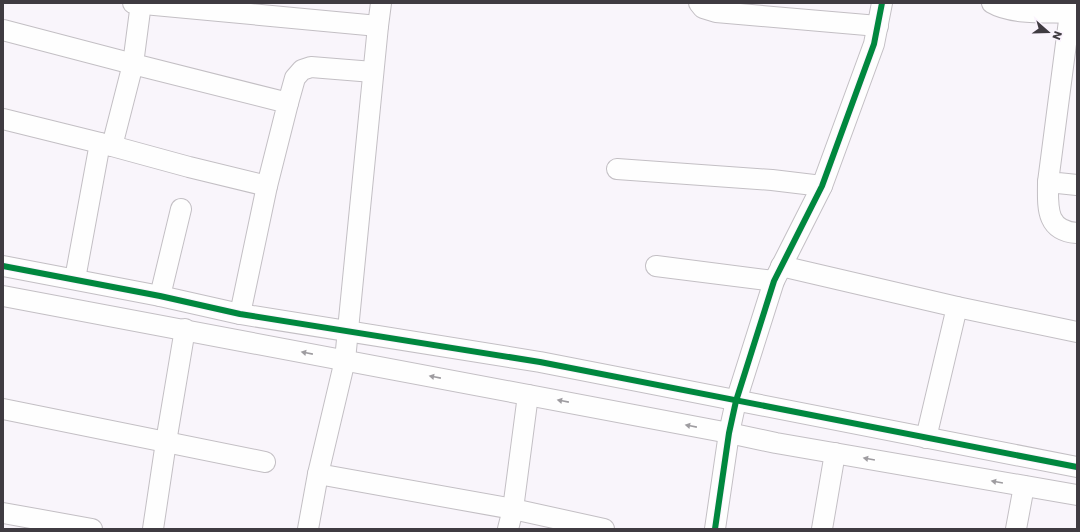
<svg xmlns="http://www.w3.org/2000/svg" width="1080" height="532" font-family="Poppins,sans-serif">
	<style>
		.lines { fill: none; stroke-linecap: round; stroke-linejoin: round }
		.minor-casing { stroke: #c3bfc4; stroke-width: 22 }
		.minor { stroke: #fefefe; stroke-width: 20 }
		.cycleway-casing { stroke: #faf3fd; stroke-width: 8 }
		.cycleway { stroke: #00873e; stroke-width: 6 }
		.oneway { fill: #9e9ca0 }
	</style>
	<rect width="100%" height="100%" fill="#f9f5fb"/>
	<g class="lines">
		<defs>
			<g id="minor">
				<polyline points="133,3 378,26"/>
				<polyline points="699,3 703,8 716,12 878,26"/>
				<path d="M 992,3 C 1014,16 1052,11 1077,13"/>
				<polyline points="1070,13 1048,182 1077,185"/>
				<polyline points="3,30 133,64 288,103 267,186 240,314"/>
				<polyline points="288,103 295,78 302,70 311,67 373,72"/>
				<polyline points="3,119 112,146 189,167 267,186"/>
				<polyline points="112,146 133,64 141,3"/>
				<polyline points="617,169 772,180 822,186"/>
				<path d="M 1048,182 C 1048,206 1045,231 1077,233"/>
				<polyline points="3,266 160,296 240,314 540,362 1077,467"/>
				<polyline points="656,266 774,281"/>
				<polyline points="781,266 957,307 1077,332"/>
				<polyline points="75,279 100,143"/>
				<polyline points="3,296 729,433 776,443 1077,495"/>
				<polyline points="160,296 181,209"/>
				<polyline points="3,409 265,462"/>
				<polyline points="926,438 957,307"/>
				<polyline points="318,474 513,509 604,529"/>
				<polyline points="3,513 92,529"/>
				<polyline points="153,529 166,442 185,329"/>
				<polyline points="308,529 318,474 345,360 378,26 381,3"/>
				<polyline points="508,529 513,509 528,395"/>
				<polyline points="715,529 729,433 736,401 774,281 822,186 874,44 882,3"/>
				<polyline points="822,529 835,453"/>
				<polyline points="1016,529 1024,486"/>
			</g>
		</defs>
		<use href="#minor" class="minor-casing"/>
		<use href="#minor" class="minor"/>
		<defs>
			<g id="cycleway">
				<polyline points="3,266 160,296 240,314 540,362 1077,467"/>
				<polyline points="715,529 729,433 736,401 774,281 822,186 874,44 882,3"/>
			</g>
		</defs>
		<use href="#cycleway" class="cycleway-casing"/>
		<use href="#cycleway" class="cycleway"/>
	</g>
	<defs><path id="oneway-solid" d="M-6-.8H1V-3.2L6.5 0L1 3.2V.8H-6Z"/></defs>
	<g class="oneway">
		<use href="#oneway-solid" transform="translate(307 353) rotate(-169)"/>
		<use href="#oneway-solid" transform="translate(435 377) rotate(-169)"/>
		<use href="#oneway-solid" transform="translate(563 401) rotate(-169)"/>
		<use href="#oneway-solid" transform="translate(691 426) rotate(-169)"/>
		<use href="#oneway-solid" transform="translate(869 459) rotate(-170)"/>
		<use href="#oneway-solid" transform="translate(997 482) rotate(-170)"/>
	</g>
	<rect width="1080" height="532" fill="none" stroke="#3f3b41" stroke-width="8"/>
	<g transform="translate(1048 32) rotate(110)" stroke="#faf3fd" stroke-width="3" paint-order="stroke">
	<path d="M0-3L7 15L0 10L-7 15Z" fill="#3f3b41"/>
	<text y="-6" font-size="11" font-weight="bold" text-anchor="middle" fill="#3f3b41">N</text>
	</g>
</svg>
